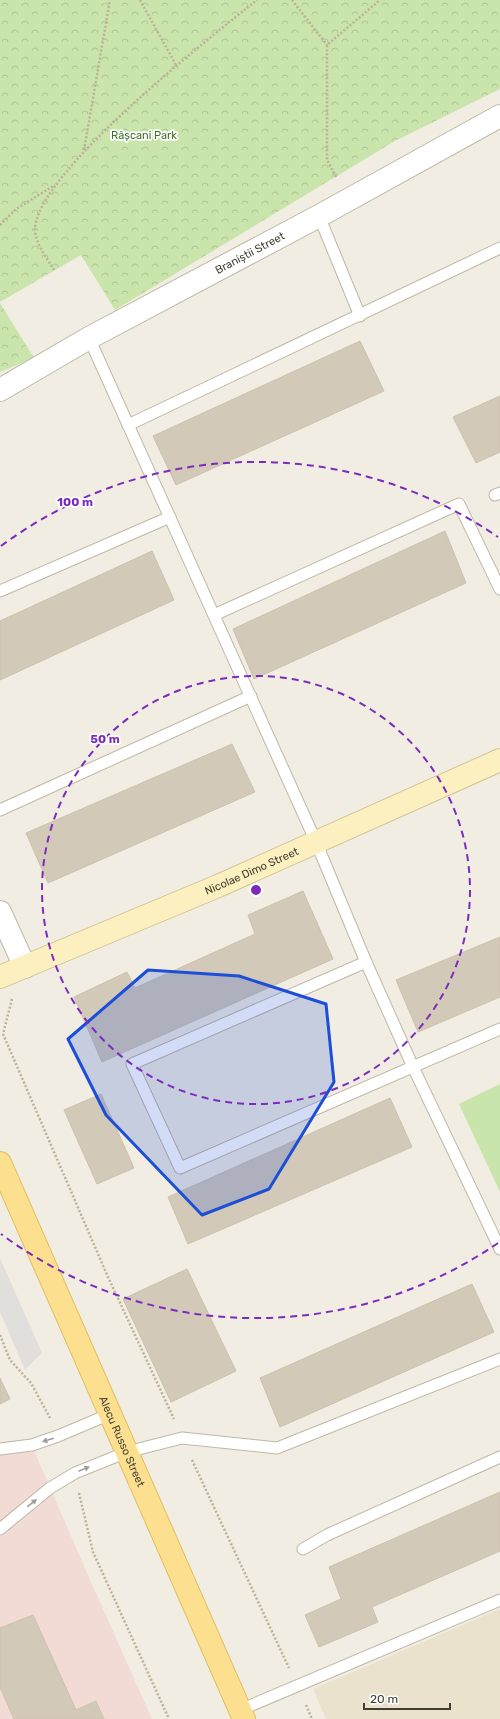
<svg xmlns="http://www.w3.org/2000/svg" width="500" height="1719" font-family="Rubik,sans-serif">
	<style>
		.education { fill: #eae2cc }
		.medical { fill: #f2dad5 }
		.green { fill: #c9e5ab }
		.forest { fill: url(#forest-crowns) }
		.parking { fill: #e1dfdb }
		.building { fill: #d2c9b8; stroke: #ccc1ac }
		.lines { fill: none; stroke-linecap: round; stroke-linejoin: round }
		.lane-casing { stroke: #bfb8a8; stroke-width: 13 }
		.street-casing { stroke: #bfb8a8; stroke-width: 24 }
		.secondary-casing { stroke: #d3c495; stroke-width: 24 }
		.primary-casing { stroke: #e0be61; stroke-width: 24 }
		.path { stroke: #bdb197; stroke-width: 2.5; stroke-dasharray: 2 2; stroke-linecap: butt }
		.lane { stroke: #fff; stroke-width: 11 }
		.street { stroke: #fff; stroke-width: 22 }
		.secondary { stroke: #fdf0c0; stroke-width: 22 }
		.primary { stroke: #fce090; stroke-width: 22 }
		.oneway { fill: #a09e99 }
		.marked { fill: #1d4ed8; fill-opacity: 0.2; stroke: #1d4ed8; stroke-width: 3; stroke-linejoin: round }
		.ring { fill: none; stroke: #7b2cbf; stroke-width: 2; stroke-dasharray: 7 5 }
		.labels { text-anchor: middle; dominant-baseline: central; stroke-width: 3.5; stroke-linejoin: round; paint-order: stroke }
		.park-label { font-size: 11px; fill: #427129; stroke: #fff }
		.street-label { font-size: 11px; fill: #423d33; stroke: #fff }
		.centre { fill: #7b2cbf; stroke: #fff; stroke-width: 2 }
		.ring-label { font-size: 12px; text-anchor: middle; font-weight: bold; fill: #7b2cbf; stroke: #fff; stroke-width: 3.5; stroke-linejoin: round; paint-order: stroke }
	</style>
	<defs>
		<pattern id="forest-crowns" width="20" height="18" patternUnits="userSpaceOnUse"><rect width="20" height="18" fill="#c9e5ab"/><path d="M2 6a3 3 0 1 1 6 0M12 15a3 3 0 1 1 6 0" fill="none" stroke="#aec594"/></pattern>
	</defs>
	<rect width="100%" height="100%" fill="#f1ede2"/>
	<polygon class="education" points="500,1609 500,1719 326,1719 313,1689"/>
	<polygon class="medical" points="29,1439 87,1573 152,1719 0,1719 0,1442"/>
	<polygon class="green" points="500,1084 500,1192 459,1104"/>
	<g class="forest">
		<polygon points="0,0 500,0 500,89 395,141 115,310 81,255 0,302"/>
		<polygon points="0,303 34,358 0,372"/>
	</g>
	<polygon class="parking" points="0,1258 42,1353 25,1370 0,1312"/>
	<g class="building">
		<polygon points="360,341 384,391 176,485 153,436"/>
		<polygon points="500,396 500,452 476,463 453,417"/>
		<polygon points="445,531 466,583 254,679 233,629"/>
		<polygon points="152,551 174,600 0,680 0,621"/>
		<polygon points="232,744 255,792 48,883 26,833"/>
		<polygon points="303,891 333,959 102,1062 74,997 127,972 135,988 255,934 248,915"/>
		<polygon points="500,937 500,997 418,1032 396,980"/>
		<polygon points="101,1094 134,1168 97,1184 64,1110"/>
		<polygon points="390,1098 412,1147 188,1244 168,1197"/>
		<polygon points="187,1269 236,1371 171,1402 123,1299"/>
		<polygon points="472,1284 494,1332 280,1427 260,1378"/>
		<polygon points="0,1378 10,1399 0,1404"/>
		<polygon points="500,1492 500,1551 372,1607 378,1622 319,1647 305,1615 341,1599 329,1567"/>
		<polygon points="33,1615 76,1710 96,1701 104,1719 14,1719 0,1687 0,1628"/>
	</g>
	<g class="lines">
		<defs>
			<g id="lane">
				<polyline points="319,216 360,316"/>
				<polyline points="89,338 316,842 366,962 413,1067 500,1249"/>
				<polyline points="128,425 500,248"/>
				<polyline points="495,495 500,493"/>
				<polyline points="0,591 170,517"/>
				<polyline points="214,615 459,504 500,589"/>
				<polyline points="0,810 251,696"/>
				<polyline points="366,962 132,1064 180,1168 500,1029"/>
				<polyline points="0,1449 32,1445 58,1436 110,1414"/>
				<polyline points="0,1529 50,1488 75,1473 127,1452 182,1438 277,1448 500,1359"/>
				<polyline points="303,1549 327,1535 500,1457"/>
				<polyline points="240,1710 500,1600"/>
			</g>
			<g id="street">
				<path id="s1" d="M 0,390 L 89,338 L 319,216 L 500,116"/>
				<polyline points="0,912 25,967"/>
			</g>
			<g id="secondary">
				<path id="s2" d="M 0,977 L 218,886 L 500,760"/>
			</g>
			<g id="primary">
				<path id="s3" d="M 0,1163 L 244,1719"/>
			</g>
		</defs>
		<use href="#lane" class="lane-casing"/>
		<use href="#street" class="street-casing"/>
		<use href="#secondary" class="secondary-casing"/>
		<use href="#primary" class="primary-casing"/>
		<g class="path">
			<polyline points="140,0 176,65"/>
			<polyline points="292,0 327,45"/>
			<polyline points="84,150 110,0"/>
			<polyline points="336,177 327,160 327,45 380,0"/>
			<polyline points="0,225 16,209 55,185"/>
			<path d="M 54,270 C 47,258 36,245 35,230 C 34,175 212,36 257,0"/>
			<polyline points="12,999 3,1034 108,1277 174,1419"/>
			<polyline points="0,1335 10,1360 31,1383 50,1418"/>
			<polyline points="192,1460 289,1668"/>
			<polyline points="79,1493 93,1552 169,1719"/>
			<polyline points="306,1705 312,1719"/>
		</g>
		<use href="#lane" class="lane"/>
		<use href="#street" class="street"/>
		<use href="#secondary" class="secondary"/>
		<use href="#primary" class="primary"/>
	</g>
	<defs><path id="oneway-solid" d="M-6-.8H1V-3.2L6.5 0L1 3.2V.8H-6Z"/></defs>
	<g class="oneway">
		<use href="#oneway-solid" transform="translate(48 1440) rotate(162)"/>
		<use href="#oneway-solid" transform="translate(84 1469) rotate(-22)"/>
		<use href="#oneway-solid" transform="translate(32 1503) rotate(-39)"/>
	</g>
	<path class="marked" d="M 148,970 L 239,976 L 326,1004 L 334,1082 L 269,1189 L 202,1215 L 106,1115 L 68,1039 Z"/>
	<g class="ring">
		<circle cx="256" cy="890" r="214"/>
		<path d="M498 1243A428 428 0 0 1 1 1234M1 546A428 428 0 0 1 498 537"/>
	</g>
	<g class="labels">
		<g class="park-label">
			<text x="144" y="135">Râșcani Park</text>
		</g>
		<g class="street-label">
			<text stroke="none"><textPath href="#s1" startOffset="285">Braniștii Street</textPath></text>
			<text stroke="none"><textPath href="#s2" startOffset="273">Nicolae Dimo Street</textPath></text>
			<text stroke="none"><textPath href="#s3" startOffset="304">Alecu Russo Street</textPath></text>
		</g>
	</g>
	<circle cx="256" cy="890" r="6" class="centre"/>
	<g class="ring-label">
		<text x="75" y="506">100 m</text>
		<text x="105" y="743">50 m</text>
	</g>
	<path d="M364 1703v6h86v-6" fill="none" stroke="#423d33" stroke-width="2"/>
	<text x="370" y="1703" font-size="12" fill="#423d33" stroke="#ffffff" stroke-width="3" paint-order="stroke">20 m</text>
</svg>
